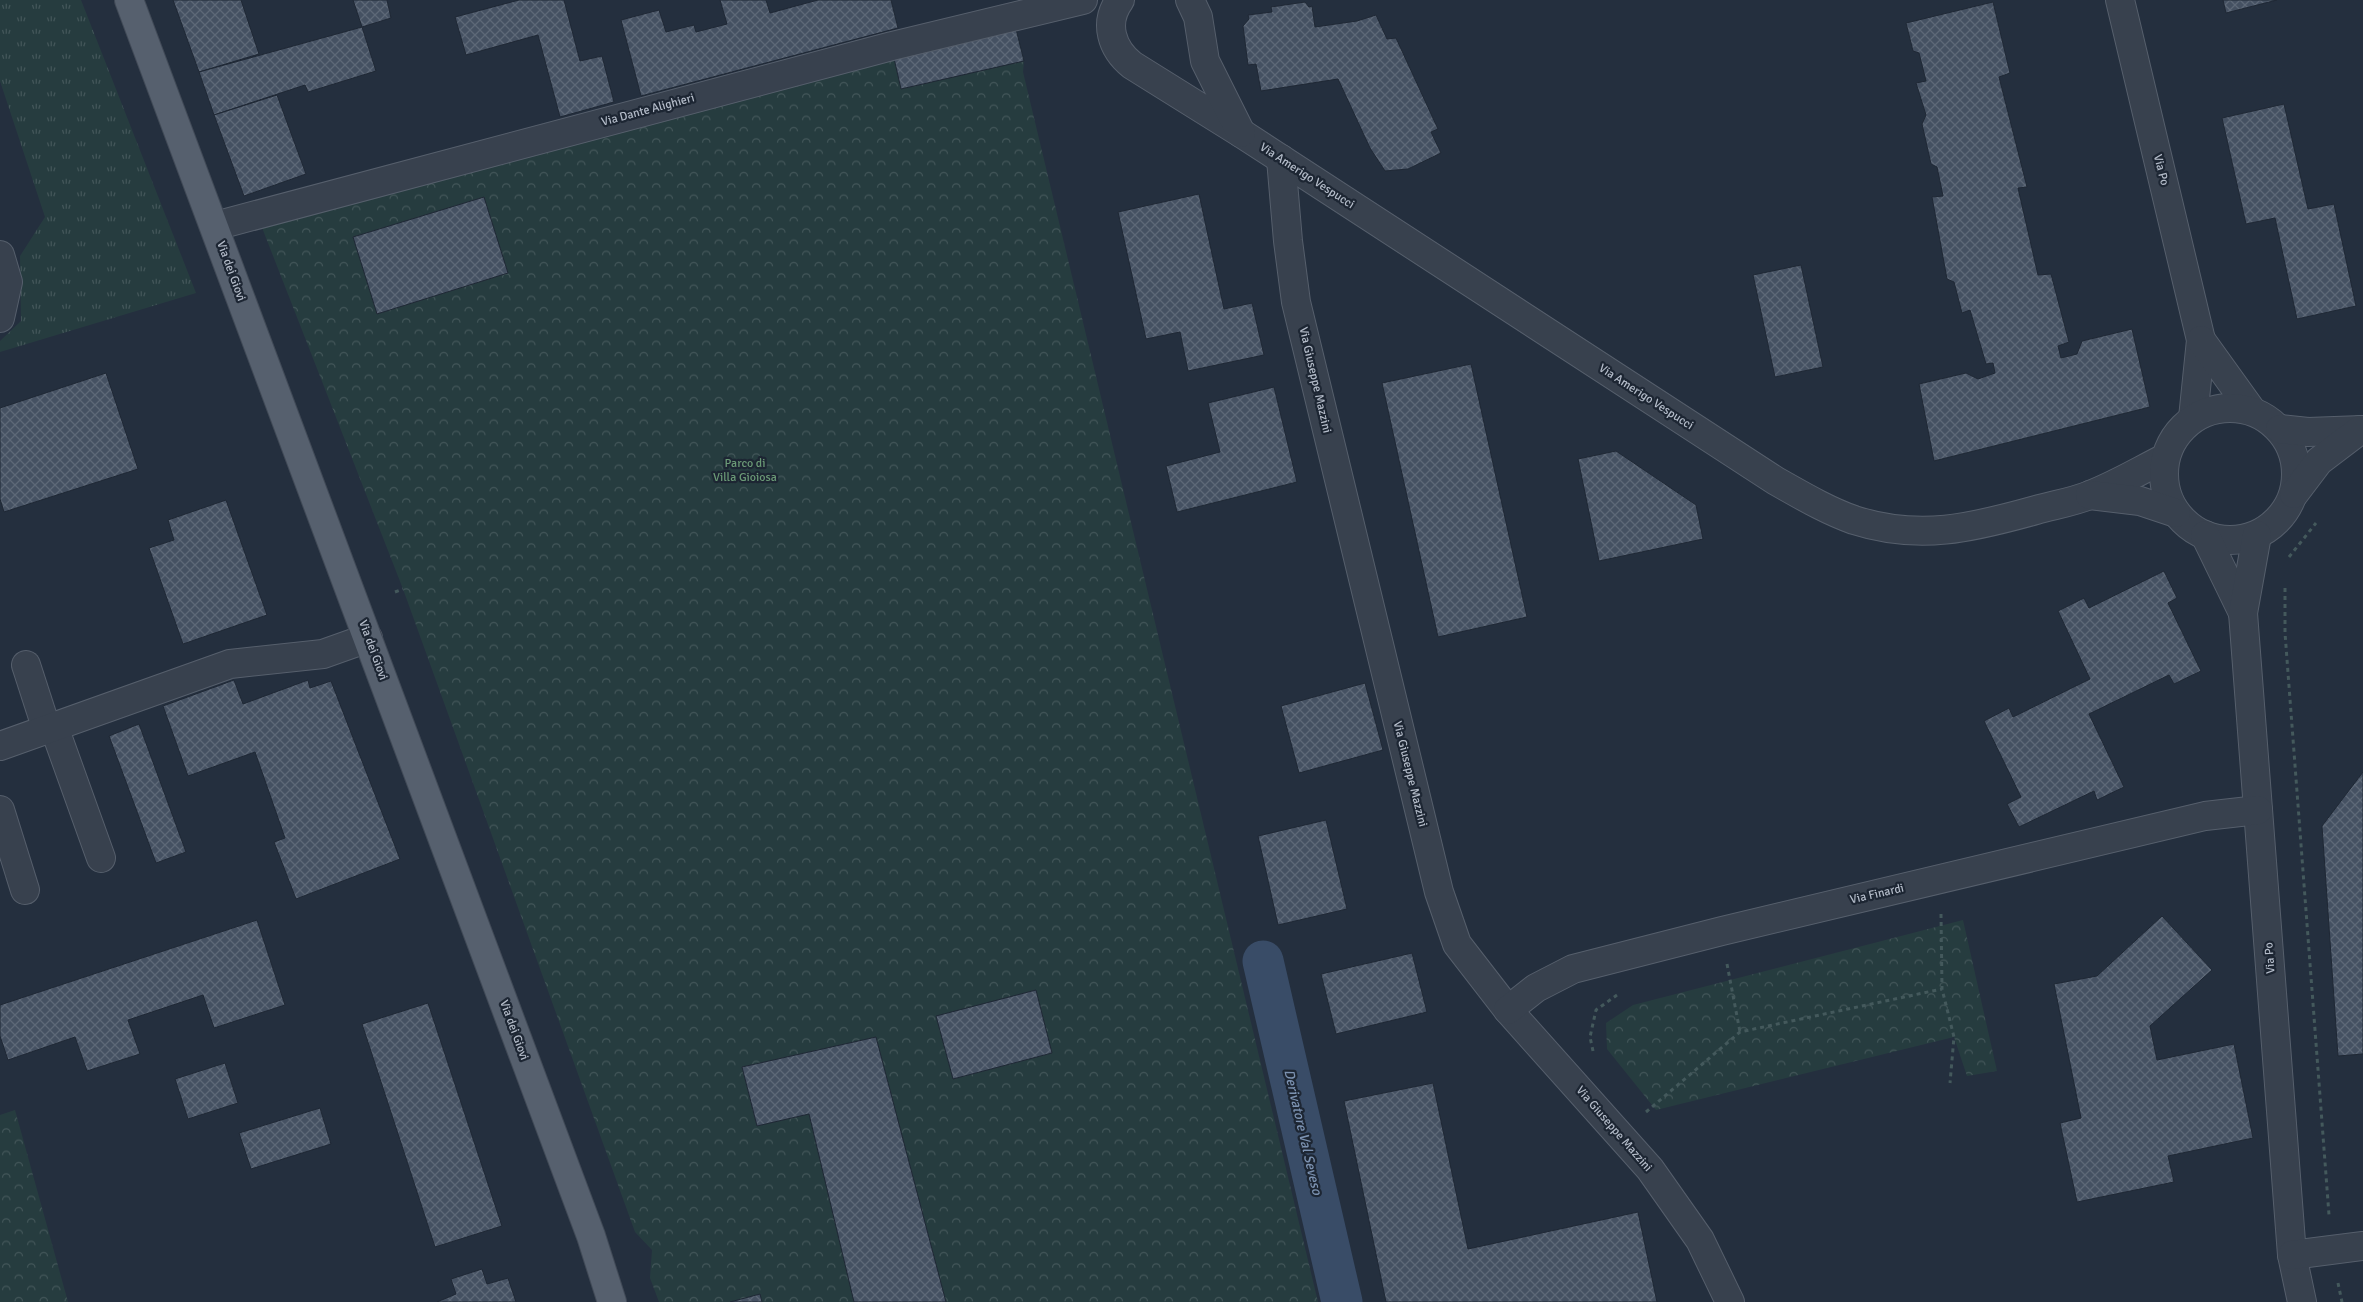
<svg xmlns="http://www.w3.org/2000/svg" width="2363" height="1302" font-family="Signika,sans-serif">
	<style>
		.grass { fill: url(#grass-tufts) }
		.park { fill: url(#park-crowns) }
		.lines { fill: none; stroke-linecap: round; stroke-linejoin: round }
		.canal { stroke: #394c67; stroke-width: 41 }
		.building { fill: url(#building-cross-hatch); stroke: #1f2835 }
		.minor-casing { stroke: #565f6c; stroke-width: 30 }
		.major-casing { stroke: #414a57; stroke-width: 30 }
		.path { stroke: #44595c; stroke-width: 3; stroke-dasharray: 4 4; stroke-linecap: butt }
		.minor { stroke: #38414e; stroke-width: 28 }
		.major { stroke: #56606e; stroke-width: 28 }
		.labels { text-anchor: middle; dominant-baseline: central; stroke-width: 4.5; stroke-linejoin: round; paint-order: stroke }
		.street-label { font-size: 12px; fill: #b4bcc9; stroke: #1d2633 }
		.park-label { font-size: 12px; fill: #6b9a76; stroke: #1d2633 }
		.water-label { font-size: 14px; font-style: italic; fill: #7c92b1; stroke: #1d2633 }
	</style>
	<defs>
		<pattern id="grass-tufts" width="24" height="20" patternUnits="userSpaceOnUse" patternTransform="scale(1.25)"><rect width="24" height="20" fill="#263c3f"/><path d="M3 7l-1-3M5 7V3M7 7l1-3M15 17l-1-3M17 17v-4M19 17l1-3" fill="none" stroke="#435659"/></pattern>
		<pattern id="park-crowns" width="20" height="18" patternUnits="userSpaceOnUse" patternTransform="scale(1.25)"><rect width="20" height="18" fill="#263c3f"/><path d="M2 6a3 3 0 1 1 6 0M12 15a3 3 0 1 1 6 0" fill="none" stroke="#435659"/></pattern>
		<pattern id="building-cross-hatch" width="8" height="8" patternUnits="userSpaceOnUse" patternTransform="scale(1.25)"><rect width="8" height="8" fill="#455162"/><path d="M0 0l8 8M0 8l8-8" fill="none" stroke="#5d6877"/></pattern>
	</defs>
	<rect width="100%" height="100%" fill="#242f3e"/>
	<polygon class="grass" points="0,0 81,0 196,293 0,352 0,341 21,321 20,256 45,217 0,81"/>
	<g class="park">
		<polygon points="1015,25 1024,61 1023,72 1318,1302 659,1302 650,1278 652,1250 635,1232 403,589 261,225"/>
		<polygon points="1963,920 1997,1071 1967,1076 1954,1037 1656,1110 1607,1049 1606,1023 1633,1005"/>
		<polygon points="15,1110 68,1302 0,1302 0,1115"/>
	</g>
	<g class="lines">
		<polyline class="canal" points="1263,961 1342,1302"/>
	</g>
	<g class="building">
		<polygon points="173,0 241,0 259,54 199,72"/>
		<polygon points="353,0 387,0 391,18 362,27"/>
		<polygon points="519,0 564,0 580,61 602,56 614,102 560,117 538,35 466,55 455,17"/>
		<polygon points="720,0 766,0 770,13 818,0 891,0 898,28 641,96 621,20 659,10 666,32 694,25 696,32 727,24"/>
		<polygon points="2223,0 2277,0 2226,13"/>
		<polygon points="1305,2 1309,7 1312,6 1315,27 1357,21 1376,15 1387,39 1396,38 1438,129 1431,132 1441,153 1408,169 1385,171 1370,148 1338,79 1261,91 1256,64 1248,65 1243,26 1249,19 1248,15 1272,12 1271,7"/>
		<polygon points="1993,2 2010,73 1999,77 2027,187 2018,188 2038,275 2051,274 2069,342 2058,346 2061,358 2077,354 2082,341 2132,329 2150,407 1934,461 1919,384 1966,373 1978,379 1995,373 1993,363 1986,364 1970,310 1962,313 1954,282 1947,279 1932,197 1943,196 1937,167 1931,164 1922,124 1926,115 1916,83 1926,81 1919,53 1913,51 1906,23"/>
		<polygon points="1015,25 1024,61 901,89 893,54"/>
		<polygon points="362,27 376,71 308,92 305,85 214,115 199,72"/>
		<polygon points="277,95 306,174 244,196 214,115"/>
		<polygon points="2284,104 2308,209 2334,204 2356,306 2297,319 2275,218 2246,224 2222,118"/>
		<polygon points="1199,194 1224,309 1252,303 1264,355 1188,371 1180,332 1146,339 1118,212"/>
		<polygon points="484,197 508,273 377,314 353,237"/>
		<polygon points="1801,265 1823,367 1775,377 1753,275"/>
		<polygon points="1471,364 1527,617 1438,637 1382,383"/>
		<polygon points="106,373 138,469 4,512 0,499 0,408"/>
		<polygon points="1274,387 1297,482 1177,512 1166,466 1220,452 1208,403"/>
		<polygon points="1616,451 1696,505 1703,539 1599,561 1578,459"/>
		<polygon points="226,500 267,615 183,644 149,548 174,540 168,520"/>
		<polygon points="2164,571 2177,598 2168,603 2201,671 2174,684 2169,675 2089,714 2124,787 2097,800 2094,791 2019,827 2007,804 2021,797 1984,721 2009,708 2013,717 2090,679 2058,611 2084,598 2089,608"/>
		<polygon points="234,680 243,704 308,680 310,688 331,681 400,859 296,899 274,842 285,838 255,752 188,776 163,706"/>
		<polygon points="1365,683 1383,750 1299,773 1281,706"/>
		<polygon points="139,724 186,852 156,863 109,736"/>
		<polygon points="2363,772 2363,1054 2338,1056 2322,826"/>
		<polygon points="1326,820 1347,909 1278,925 1258,836"/>
		<polygon points="2162,916 2212,970 2150,1026 2157,1060 2234,1044 2253,1138 2168,1156 2174,1182 2077,1202 2060,1123 2081,1118 2054,984 2097,976"/>
		<polygon points="257,920 285,1005 214,1028 203,995 128,1020 140,1054 87,1071 75,1037 8,1060 0,1036 0,1005"/>
		<polygon points="1412,953 1427,1012 1336,1034 1321,974"/>
		<polygon points="1036,990 1052,1053 953,1079 936,1016"/>
		<polygon points="428,1003 502,1226 435,1247 362,1024"/>
		<polygon points="876,1037 946,1302 854,1302 809,1114 757,1126 742,1067"/>
		<polygon points="225,1063 238,1103 188,1119 175,1079"/>
		<polygon points="1433,1083 1468,1249 1638,1212 1657,1302 1386,1302 1344,1101"/>
		<polygon points="320,1108 331,1144 251,1169 239,1133"/>
		<polygon points="482,1269 487,1284 508,1278 516,1302 437,1302 456,1294 451,1279"/>
		<polygon points="760,1294 762,1302 730,1302"/>
	</g>
	<g class="lines">
		<defs>
			<g id="minor">
				<path d="M 1120,0 C 1103,23 1112,49 1132,65 L 1241,133 L 1776,481 C 1801,495 1826,510 1854,520 C 1919,541 1972,528 2036,510 C 2054,505 2073,502 2090,495 C 2116,485 2141,470 2165,458"/>
				<polyline points="1190,0 1198,17 1205,61 1241,133"/>
				<polyline points="2120,0 2201,340 2193,418"/>
				<polyline points="1281,159 1288,241 1296,302 1439,892 1457,944 1508,1010 1650,1169 1700,1240 1730,1302"/>
				<polyline points="215,226 892,46 1083,0"/>
				<polyline points="0,255 8,282 0,318"/>
				<polyline points="2201,340 2252,411"/>
				<circle cx="2230" cy="474" r="66"/>
				<polyline points="2280,429 2308,432 2362,430"/>
				<polyline points="2294,494 2319,461 2360,430"/>
				<polyline points="2090,495 2140,501 2176,513"/>
				<polyline points="2205,535 2243,613"/>
				<polyline points="2257,535 2243,613 2292,1255 2302,1302"/>
				<polyline points="26,665 47,730"/>
				<polyline points="54,727 101,858"/>
				<polyline points="0,746 230,664 323,654 368,638"/>
				<polyline points="0,810 25,890"/>
				<polyline points="1508,1010 1536,988 1573,969 1722,931 2205,816 2258,810"/>
				<polyline points="2292,1255 2363,1246"/>
			</g>
			<polyline id="major" points="129,0 591,1236 612,1302"/>
		</defs>
		<use href="#minor" class="minor-casing"/>
		<use href="#major" class="major-casing"/>
		<g class="path">
			<polyline points="2289,557 2316,523"/>
			<polyline points="2285,588 2285,633 2329,1215"/>
			<polyline points="395,592 403,589"/>
			<polyline points="1941,914 1942,989 1954,1037 1950,1083"/>
			<polyline points="1727,964 1740,1032"/>
			<polyline points="1593,1051 1590,1037 1596,1010 1617,995"/>
			<polyline points="1646,1112 1740,1032 1942,989"/>
			<polyline points="2338,1283 2342,1302"/>
		</g>
		<use href="#minor" class="minor"/>
		<use href="#major" class="major"/>
	</g>
	<g class="labels">
		<g class="street-label">
			<text transform="translate(648 110) rotate(-15)">Via Dante Alighieri</text>
			<text transform="translate(2161 170) rotate(76)">Via Po</text>
			<text transform="translate(1307 176) rotate(33)">Via Amerigo Vespucci</text>
			<text transform="translate(231 271) rotate(70)">Via dei Giovi</text>
			<text transform="translate(1315 380) rotate(77)">Via Giuseppe Mazzini</text>
			<text transform="translate(1646 397) rotate(33)">Via Amerigo Vespucci</text>
			<text transform="translate(373 650) rotate(70)">Via dei Giovi</text>
			<text transform="translate(1410 774) rotate(76)">Via Giuseppe Mazzini</text>
			<text transform="translate(1877 894) rotate(-13)">Via Finardi</text>
			<text transform="translate(2270 958) rotate(-94)">Via Po</text>
			<text transform="translate(514 1030) rotate(70)">Via dei Giovi</text>
			<text transform="translate(1614 1129) rotate(49)">Via Giuseppe Mazzini</text>
		</g>
		<g class="park-label">
			<text x="745" y="463">Parco di<tspan x="745" dy="14">Villa Gioiosa</tspan></text>
		</g>
		<g class="water-label">
			<text transform="translate(1303 1132) rotate(77)">Derivatore Val Seveso</text>
		</g>
	</g>
</svg>
